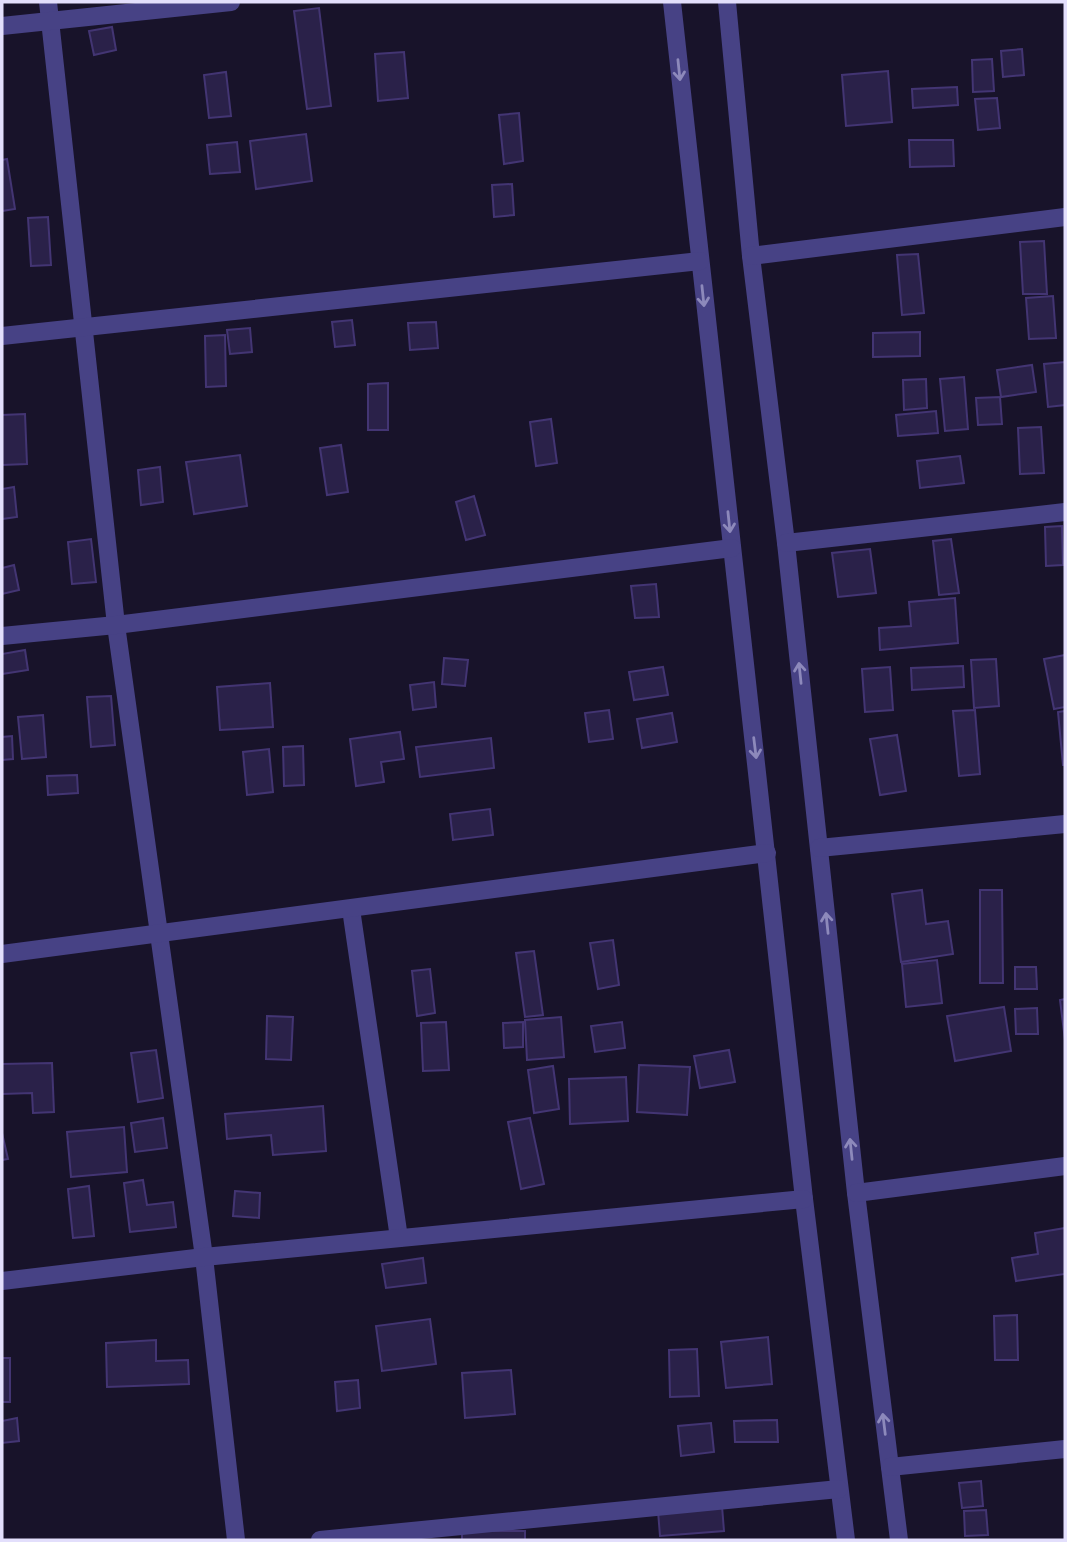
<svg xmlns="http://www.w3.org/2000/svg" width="1067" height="1542" font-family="'Fira Sans Condensed',sans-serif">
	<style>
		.building { fill: #2a2149; stroke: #433573; stroke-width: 2 }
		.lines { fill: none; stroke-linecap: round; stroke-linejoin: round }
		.minor { stroke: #474285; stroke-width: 18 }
		.oneway { stroke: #8d89bb }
	</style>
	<rect width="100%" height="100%" fill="#18132a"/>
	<g class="building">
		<polygon points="319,8 331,106 307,109 294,11"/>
		<polygon points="112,27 116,50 94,55 89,31"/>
		<polygon points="1022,49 1024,75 1003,77 1001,51"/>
		<polygon points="404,52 408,98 378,101 375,54"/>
		<polygon points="992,59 994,91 973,92 972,60"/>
		<polygon points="888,71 892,122 846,126 842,75"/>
		<polygon points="226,72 231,116 209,118 204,75"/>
		<polygon points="957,87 958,105 913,108 912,89"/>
		<polygon points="997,98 1000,128 978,130 975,99"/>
		<polygon points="519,113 523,161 504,164 499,115"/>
		<polygon points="306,134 312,181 256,189 250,141"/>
		<polygon points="909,140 953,140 954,166 910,167"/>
		<polygon points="237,142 240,172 210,174 207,145"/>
		<polygon points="7,159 15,209 2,211 2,160"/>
		<polygon points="512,184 514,215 494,217 492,185"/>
		<polygon points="48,217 51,265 31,266 28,218"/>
		<polygon points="1044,241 1047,294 1023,294 1020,242"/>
		<polygon points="918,254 924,313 902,315 897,255"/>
		<polygon points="1053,296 1056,338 1029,339 1026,298"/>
		<polygon points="352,320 355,345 335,347 332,322"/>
		<polygon points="436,322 438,348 410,350 408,323"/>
		<polygon points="250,328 252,352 230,354 227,330"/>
		<polygon points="920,332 920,356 873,357 873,333"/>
		<polygon points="225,335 226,386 206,387 205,336"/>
		<polygon points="1065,362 1065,405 1048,407 1044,364"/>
		<polygon points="1032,365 1036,392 1001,397 997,370"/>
		<polygon points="964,377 968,429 945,431 940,379"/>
		<polygon points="926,379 927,408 904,410 903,380"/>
		<polygon points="388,383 388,430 368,430 368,384"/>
		<polygon points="1000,397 1002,424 978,425 976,398"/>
		<polygon points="936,411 938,433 898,436 896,415"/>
		<polygon points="25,414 27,464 2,465 2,415"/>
		<polygon points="551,419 557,463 536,466 530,422"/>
		<polygon points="1041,427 1044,473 1020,474 1018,428"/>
		<polygon points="341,445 348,492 327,495 320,448"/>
		<polygon points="240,455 247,506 194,514 186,462"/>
		<polygon points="960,456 964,483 920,488 917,461"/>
		<polygon points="160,467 163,502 141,505 138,470"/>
		<polygon points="14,487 17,517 2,519 2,489"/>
		<polygon points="474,496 485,535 466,540 456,502"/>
		<polygon points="1062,526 1063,565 1046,566 1045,527"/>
		<polygon points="91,539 96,582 72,584 68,542"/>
		<polygon points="951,539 959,593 939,595 933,541"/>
		<polygon points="870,549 876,593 838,597 832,553"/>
		<polygon points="14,565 19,590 2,594 2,568"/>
		<polygon points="656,584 659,617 635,618 631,586"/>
		<polygon points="955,598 958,643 880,650 879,628 911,626 909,602"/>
		<polygon points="25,650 28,670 2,674 2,654"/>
		<polygon points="1065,655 1065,707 1054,709 1044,659"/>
		<polygon points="444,658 468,660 465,686 442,684"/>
		<polygon points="996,659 999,706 974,708 971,660"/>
		<polygon points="963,666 964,687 912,690 911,668"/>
		<polygon points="663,667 668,695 634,700 629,672"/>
		<polygon points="890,667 893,710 865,712 862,669"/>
		<polygon points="434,682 436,707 413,710 410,685"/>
		<polygon points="270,683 273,727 220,730 217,687"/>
		<polygon points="111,696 115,745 91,747 87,697"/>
		<polygon points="609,710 613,739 589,742 585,713"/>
		<polygon points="975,710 980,774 959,776 953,711"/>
		<polygon points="1065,711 1065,765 1063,765 1058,712"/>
		<polygon points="672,713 677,742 642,748 637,719"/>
		<polygon points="43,715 46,757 22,759 18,717"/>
		<polygon points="400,732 404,759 381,762 384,782 356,786 350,739"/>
		<polygon points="897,735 906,791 880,795 870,739"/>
		<polygon points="12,736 13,759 2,760 2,737"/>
		<polygon points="491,738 494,768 420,777 416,747"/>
		<polygon points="303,746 304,785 284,786 283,747"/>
		<polygon points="269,749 273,792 247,795 243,752"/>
		<polygon points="77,775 78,793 48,795 47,776"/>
		<polygon points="490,809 493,835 453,840 450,814"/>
		<polygon points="922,890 926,924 948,921 953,954 901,962 892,894"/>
		<polygon points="980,890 1002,890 1003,983 980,983"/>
		<polygon points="613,940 619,985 598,989 590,943"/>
		<polygon points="534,951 543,1015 525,1017 516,953"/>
		<polygon points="937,960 942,1003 906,1007 902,964"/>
		<polygon points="1015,967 1036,967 1037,989 1015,989"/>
		<polygon points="430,969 435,1013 417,1016 412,971"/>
		<polygon points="1065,999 1065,1040 1060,1000"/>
		<polygon points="1004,1007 1011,1051 955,1061 947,1016"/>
		<polygon points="1037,1008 1038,1034 1016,1034 1015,1009"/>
		<polygon points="267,1016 293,1017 291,1060 266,1059"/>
		<polygon points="561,1017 564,1057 527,1060 525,1020"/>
		<polygon points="446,1022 449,1070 423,1071 421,1023"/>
		<polygon points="523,1022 523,1047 504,1048 503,1023"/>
		<polygon points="622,1022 625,1048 595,1052 591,1026"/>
		<polygon points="156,1050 163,1098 138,1102 131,1053"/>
		<polygon points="729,1050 735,1082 700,1088 694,1056"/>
		<polygon points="52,1063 54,1112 33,1113 32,1093 2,1094 2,1064"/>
		<polygon points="639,1065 690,1067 687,1115 637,1112"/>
		<polygon points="553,1066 559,1109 534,1113 528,1070"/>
		<polygon points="626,1077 628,1121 570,1124 569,1079"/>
		<polygon points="323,1106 326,1151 273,1155 271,1135 227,1139 225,1114"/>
		<polygon points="163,1118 167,1148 135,1152 131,1123"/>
		<polygon points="530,1118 544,1184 521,1189 508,1122"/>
		<polygon points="124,1127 127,1172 71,1177 67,1132"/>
		<polygon points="2,1133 8,1159 2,1160"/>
		<polygon points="143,1180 147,1205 173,1202 176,1227 130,1232 124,1183"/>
		<polygon points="89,1186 94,1236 73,1238 68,1189"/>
		<polygon points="235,1191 260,1193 259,1218 233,1216"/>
		<polygon points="1065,1228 1065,1274 1016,1281 1012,1258 1038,1254 1035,1233"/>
		<polygon points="423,1258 426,1283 386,1288 382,1264"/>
		<polygon points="1017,1315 1018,1360 995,1360 994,1316"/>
		<polygon points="430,1319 436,1364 382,1371 376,1326"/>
		<polygon points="768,1337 772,1384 726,1388 721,1342"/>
		<polygon points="156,1340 156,1361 188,1360 189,1384 107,1387 106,1343"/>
		<polygon points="697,1349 699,1396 670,1397 669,1350"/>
		<rect x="2" y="1358" width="8" height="44"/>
		<polygon points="511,1370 515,1414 465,1418 462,1373"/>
		<polygon points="358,1380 360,1408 337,1411 335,1382"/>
		<polygon points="17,1418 19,1441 2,1443 2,1421"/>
		<polygon points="777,1420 778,1442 735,1442 734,1421"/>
		<polygon points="711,1423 714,1452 681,1456 678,1426"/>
		<polygon points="981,1481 983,1506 962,1508 959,1483"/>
		<polygon points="722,1506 724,1531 660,1536 658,1511"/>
		<polygon points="986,1510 988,1535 965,1536 964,1511"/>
		<rect x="462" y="1531" width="63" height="9"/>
	</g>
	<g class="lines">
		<g class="minor">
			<polyline points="48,2 116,625 204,1257 236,1540"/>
			<polyline points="672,2 804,1199 846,1540"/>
			<polyline points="727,2 751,256 786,543 856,1193 899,1540"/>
			<polyline points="2,26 231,2"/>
			<polyline points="751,256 1065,217"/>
			<polyline points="2,336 700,261"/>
			<polyline points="786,543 1065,512"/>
			<polyline points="2,636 116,625 732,548"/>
			<polyline points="819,848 1065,824"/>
			<polyline points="351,909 399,1238"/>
			<polyline points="2,954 767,853"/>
			<polyline points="856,1193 1065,1166"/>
			<polyline points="2,1281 204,1257 804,1199"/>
			<polyline points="890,1467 1065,1449"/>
			<polyline points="320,1540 839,1489"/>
		</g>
	</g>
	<defs><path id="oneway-shaft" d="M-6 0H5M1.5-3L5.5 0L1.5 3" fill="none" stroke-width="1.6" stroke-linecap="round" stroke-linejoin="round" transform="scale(1.75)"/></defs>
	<g class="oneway">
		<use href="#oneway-shaft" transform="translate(679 70) rotate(84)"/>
		<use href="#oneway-shaft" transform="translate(703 296) rotate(84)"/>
		<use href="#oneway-shaft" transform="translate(729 522) rotate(84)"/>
		<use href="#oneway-shaft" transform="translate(800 673) rotate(-96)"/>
		<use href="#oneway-shaft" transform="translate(755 748) rotate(83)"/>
		<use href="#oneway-shaft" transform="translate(827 923) rotate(-96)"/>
		<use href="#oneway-shaft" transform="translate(851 1149) rotate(-96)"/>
		<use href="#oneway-shaft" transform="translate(884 1424) rotate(-97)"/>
	</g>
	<rect width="1067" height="1542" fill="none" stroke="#e3dffc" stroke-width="7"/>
</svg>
